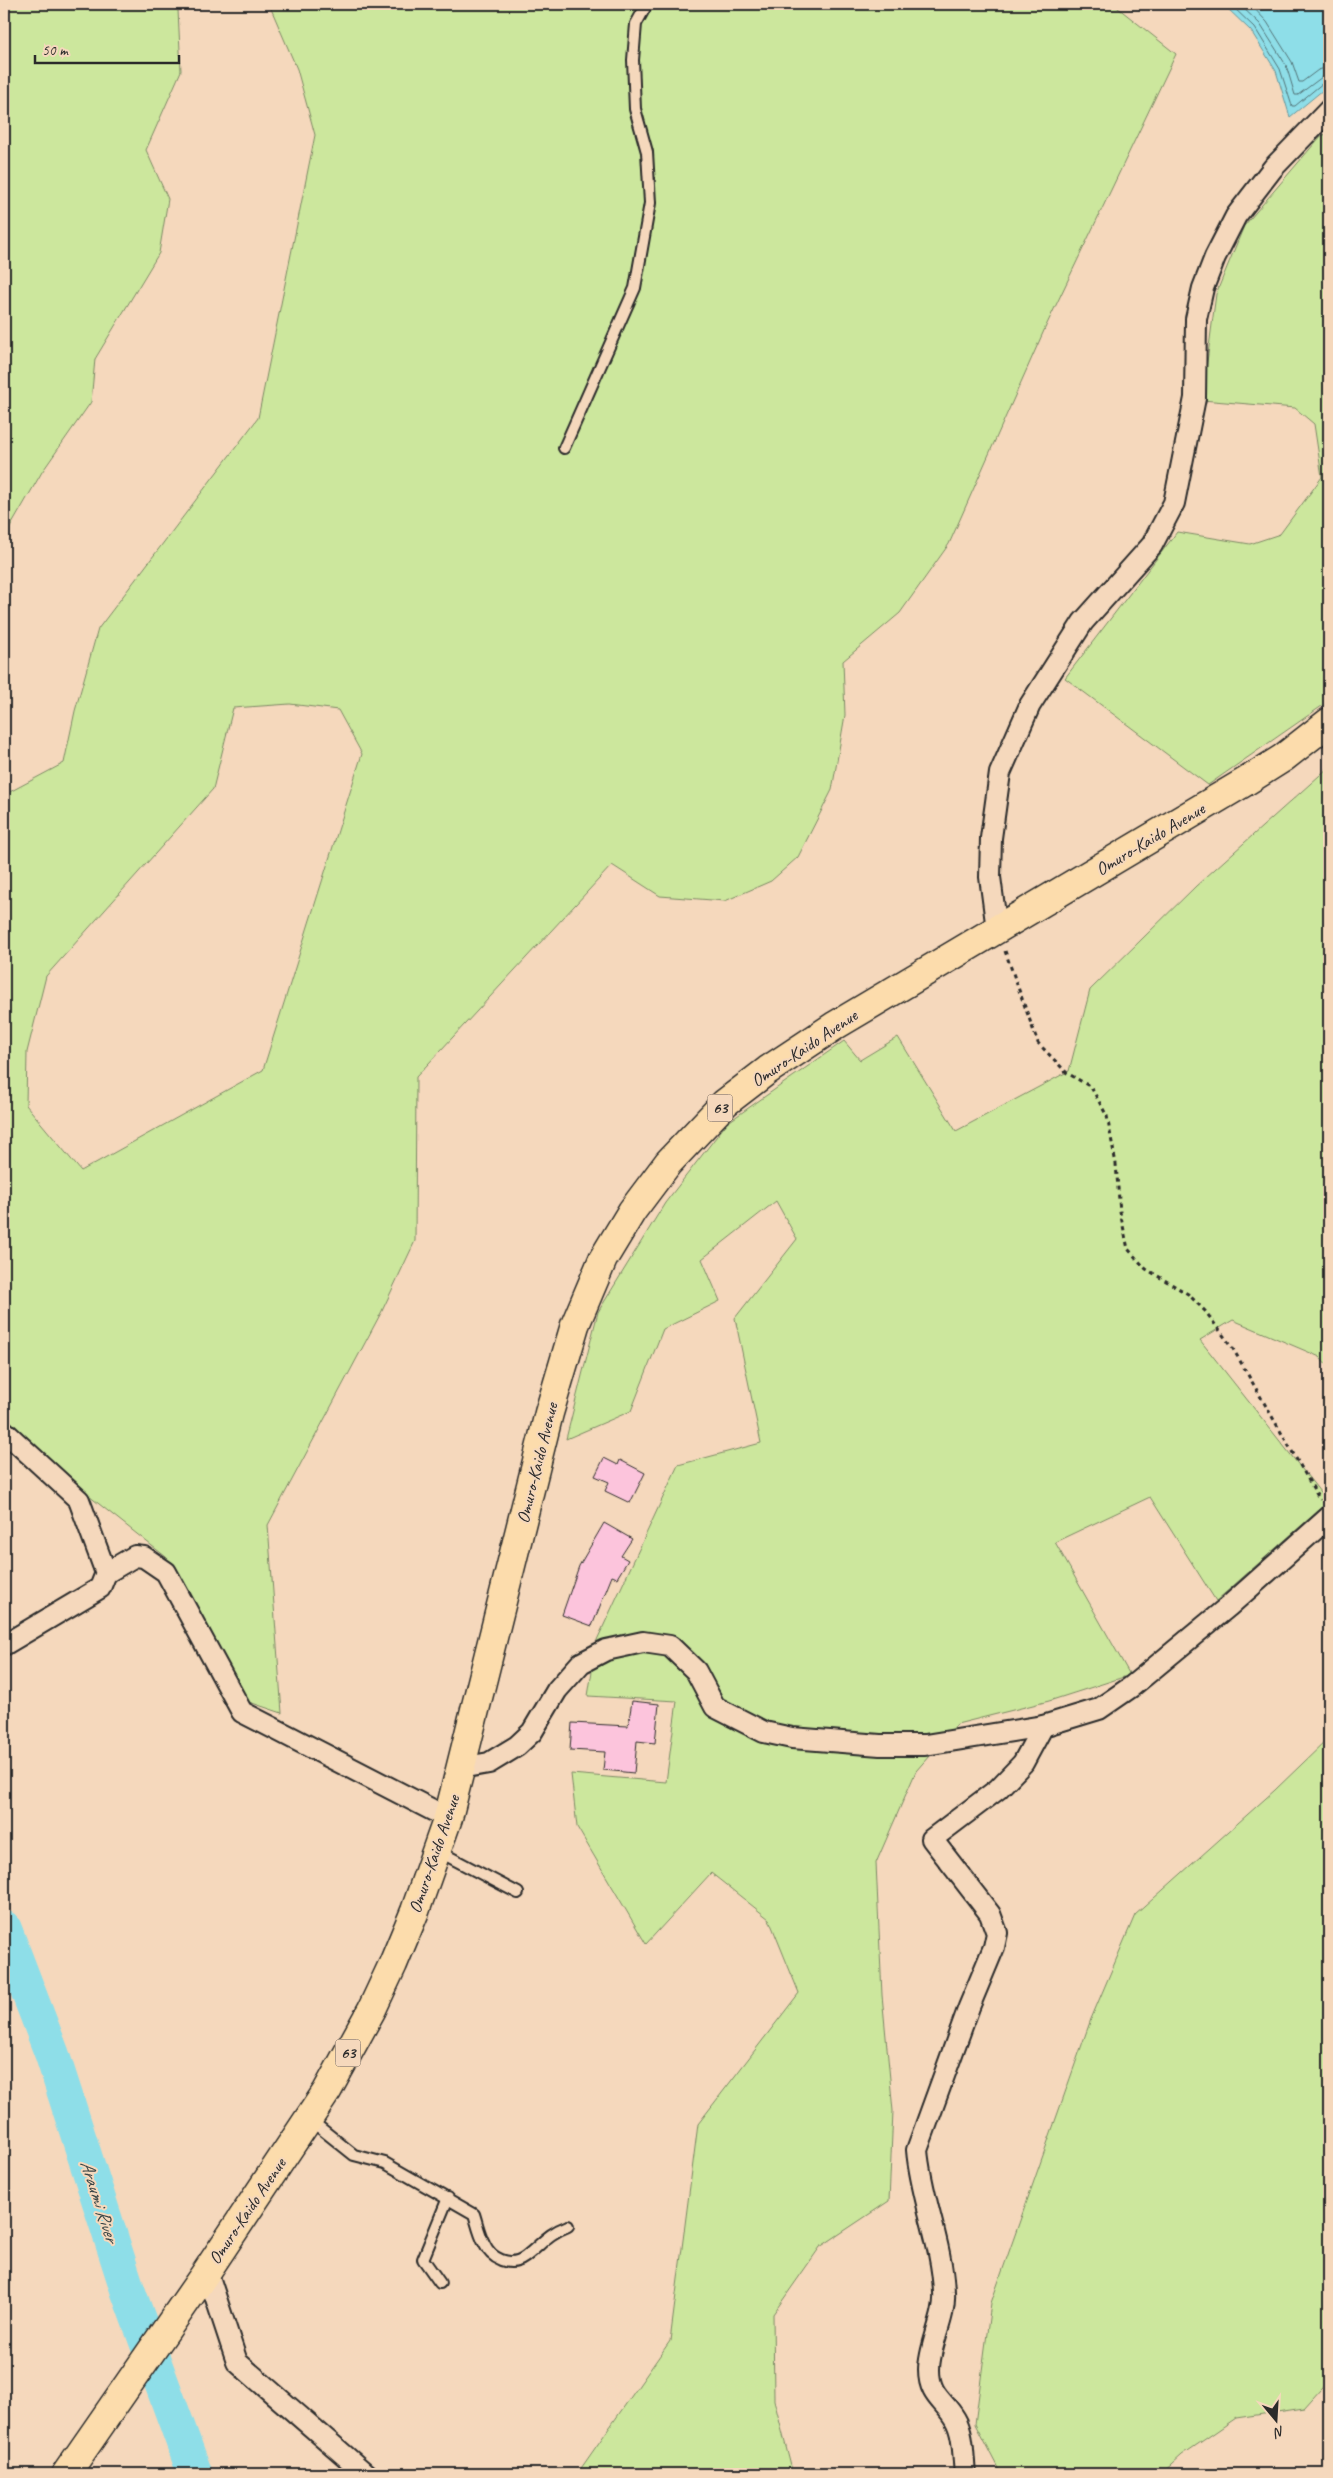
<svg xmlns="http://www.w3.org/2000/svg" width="1333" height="2478" font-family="Caveat,sans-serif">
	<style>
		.green { fill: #cce79d; stroke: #7c8964; fill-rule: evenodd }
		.water { fill: #8edee8; stroke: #66969c }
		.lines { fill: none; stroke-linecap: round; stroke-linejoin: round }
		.shore { stroke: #537377; stroke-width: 1 }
		.river { stroke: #8edee8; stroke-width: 35 }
		.building { fill: #fcc4dc; stroke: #2b2b2b }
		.lane-casing { stroke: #2b2b2b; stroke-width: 14 }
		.street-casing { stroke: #2b2b2b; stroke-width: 24 }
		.primary-casing { stroke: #2b2b2b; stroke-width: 31 }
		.path { stroke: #2b2b2b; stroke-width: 3; stroke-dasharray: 4 4; stroke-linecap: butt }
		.lane { stroke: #f5d8bc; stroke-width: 10 }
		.street { stroke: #f5d8bc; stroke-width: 20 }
		.primary { stroke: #fcdcac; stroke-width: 28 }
		.labels { text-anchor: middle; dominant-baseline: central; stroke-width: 4; stroke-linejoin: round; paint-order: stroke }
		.shield { fill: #f5d8bc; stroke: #685f56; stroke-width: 1 }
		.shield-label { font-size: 16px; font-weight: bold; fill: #2b2b2b }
		.street-label { font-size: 18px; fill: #2b2b2b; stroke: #f5d8bc }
		.water-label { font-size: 19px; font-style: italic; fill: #3a4647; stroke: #f5d8bc }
	</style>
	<rect width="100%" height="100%" fill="#f5d8bc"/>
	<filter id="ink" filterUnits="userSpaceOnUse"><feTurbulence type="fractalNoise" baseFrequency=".02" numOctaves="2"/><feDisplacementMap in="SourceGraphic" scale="10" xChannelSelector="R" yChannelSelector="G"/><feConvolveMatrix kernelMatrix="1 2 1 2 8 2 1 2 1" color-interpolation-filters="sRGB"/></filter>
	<g filter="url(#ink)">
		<g class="green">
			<polygon points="4,4 175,4 178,10 181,71 146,150 168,199 159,253 95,359 91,402 42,472 4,538"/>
			<path d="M 269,4 L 1113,4 L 1176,54 L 1046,326 L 949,544 L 900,613 L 843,661 L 845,715 L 832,790 L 798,857 L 771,881 L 725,901 L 660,896 L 612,865 L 416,1077 L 415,1241 L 382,1311 L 268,1525 L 282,1713 L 246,1701 L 166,1557 L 89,1496 L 4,1416 L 4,795 L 64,763 L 75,711 L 98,629 L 258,418 L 315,135 L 297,69 ZM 290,704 L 338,710 L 362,754 L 263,1070 L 81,1171 L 26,1105 L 27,1052 L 46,976 L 213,789 L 233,708 Z"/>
			<polygon points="1329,133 1329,701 1208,785 1065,678 1177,532 1250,544 1280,534 1322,477 1314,424 1295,408 1202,400 1216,294 1244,226 1321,136"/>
			<polygon points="1329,767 1329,1367 1320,1357 1233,1320 1200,1340 1328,1502 1216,1601 1150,1497 1055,1542 1130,1675 1049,1701 957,1724 916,1771 876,1863 882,1995 893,2111 889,2201 820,2247 773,2314 774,2400 793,2474 577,2474 670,2341 698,2124 799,1993 769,1919 711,1873 646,1944 577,1827 571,1774 666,1782 677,1701 588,1696 597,1640 678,1465 761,1443 735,1318 797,1239 776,1201 702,1259 720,1301 663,1329 631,1411 566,1439 598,1312 665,1203 727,1123 844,1041 860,1060 898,1037 956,1131 1069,1071 1090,990 1196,886"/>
			<polygon points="1329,1738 1329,2380 1304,2408 1236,2418 1182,2455 1161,2474 1001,2474 975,2424 991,2303 1091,2019 1135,1915 1275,1790"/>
		</g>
		<polygon class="water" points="1233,4 1329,4 1329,85 1290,117 1276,71 1251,31 1224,5"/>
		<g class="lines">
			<g class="shore">
				<polyline points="1230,4 1255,28 1280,69 1292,106 1295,106 1324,82 1329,81"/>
				<polyline points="1239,4 1260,24 1286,65 1295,95 1298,95 1322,77 1329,75"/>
				<polyline points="1250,4 1267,22 1292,62 1299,82 1302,82 1318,70 1329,67"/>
			</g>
			<polyline class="river" points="4,1928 52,2054 128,2291 195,2474"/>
		</g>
		<g class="building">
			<polygon points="604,1458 618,1465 620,1460 645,1473 630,1503 605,1491 609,1482 595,1476"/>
			<polygon points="604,1523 632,1539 621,1556 628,1560 617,1578 612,1576 592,1626 562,1615 579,1566"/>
			<polygon points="632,1701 659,1704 655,1743 637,1741 634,1773 603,1770 605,1752 570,1750 572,1723 628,1726"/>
		</g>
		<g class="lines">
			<defs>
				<g id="lane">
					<polyline points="564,448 635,288 650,203 647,152 635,109 633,60 636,24 647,4"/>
					<polyline points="438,1851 518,1893"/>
					<path d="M 309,2119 L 354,2155 L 385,2163 L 474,2214 C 477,2223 479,2234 484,2243 C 491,2259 510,2268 525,2257 C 542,2244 547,2234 568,2226"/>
					<polyline points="440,2283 423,2259 448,2198"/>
				</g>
				<g id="street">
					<polyline points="997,930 990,877 991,838 1000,773 1030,705 1083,622 1152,545 1174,503 1195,398 1196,319 1203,288 1215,257 1236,216 1273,168 1329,110"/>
					<polyline points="4,1431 79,1500 106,1573 100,1588 4,1645"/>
					<polyline points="106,1573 135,1556 144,1557 166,1572 242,1712 448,1818"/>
					<polyline points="461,1768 489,1763 517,1746 532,1732 557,1690 581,1663 606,1650 643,1642 670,1646 696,1671 715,1707 764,1732 792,1738 880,1745 925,1745 1043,1726 1099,1709 1131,1687 1229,1606 1329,1517"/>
					<polyline points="207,2271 237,2362 366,2474"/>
					<path d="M 965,2474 C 963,2457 964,2434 955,2419 C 944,2400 929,2396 929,2370 C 929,2344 946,2318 944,2292 C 942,2243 921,2198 917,2150 L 969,2007 L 994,1947 L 997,1933 L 990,1914 L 932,1839 L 998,1789 L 1023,1763 L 1043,1726"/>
				</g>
				<polyline id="primary" points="66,2474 207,2271 327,2091 372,2009 393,1964 415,1911 448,1818 549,1413 575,1325 603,1259 632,1211 668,1163 725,1103 768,1070 836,1025 1245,782 1283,758 1329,722"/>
			</defs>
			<use href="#lane" class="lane-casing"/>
			<use href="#street" class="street-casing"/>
			<use href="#primary" class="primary-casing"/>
			<polyline class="path" points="1005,951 1038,1043 1067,1073 1091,1087 1107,1116 1116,1164 1120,1212 1128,1249 1146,1269 1188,1294 1205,1311 1232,1347 1320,1500"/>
			<use href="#lane" class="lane"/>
			<use href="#street" class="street"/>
			<use href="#primary" class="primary"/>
		</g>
	</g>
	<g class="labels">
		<g class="shield">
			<rect x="707.5" y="1094.5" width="25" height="27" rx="4"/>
			<rect x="335.5" y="2039.5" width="25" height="27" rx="4"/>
		</g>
		<g class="shield-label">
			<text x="720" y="1108">63</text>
			<text x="348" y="2053">63</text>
		</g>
		<g class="street-label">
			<text transform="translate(1150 839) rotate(-31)">Omuro-Kaido Avenue</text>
			<text transform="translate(804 1048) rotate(-34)">Omuro-Kaido Avenue</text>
			<text transform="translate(537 1463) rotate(-76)">Omuro-Kaido Avenue</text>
			<text transform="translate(434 1854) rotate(-71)">Omuro-Kaido Avenue</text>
			<text transform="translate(247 2211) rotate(-56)">Omuro-Kaido Avenue</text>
		</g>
		<g class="water-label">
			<text transform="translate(99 2201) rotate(72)">Araumi River</text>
		</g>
	</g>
	<rect width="1333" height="2478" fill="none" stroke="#f5d8bc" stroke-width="20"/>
	<rect x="10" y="10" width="1313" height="2458" fill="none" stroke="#2b2b2b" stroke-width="2" filter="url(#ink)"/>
	<g transform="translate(1276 2420) rotate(162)" stroke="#f5d8bc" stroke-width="4" paint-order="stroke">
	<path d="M0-4L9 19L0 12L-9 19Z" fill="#2b2b2b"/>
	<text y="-8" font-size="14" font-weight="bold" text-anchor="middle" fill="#2b2b2b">N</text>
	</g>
	<path d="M35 55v8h144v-8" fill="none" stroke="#2b2b2b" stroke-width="2.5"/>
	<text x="42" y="55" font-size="15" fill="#2b2b2b" stroke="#f5d8bc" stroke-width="4" paint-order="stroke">50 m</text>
</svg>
